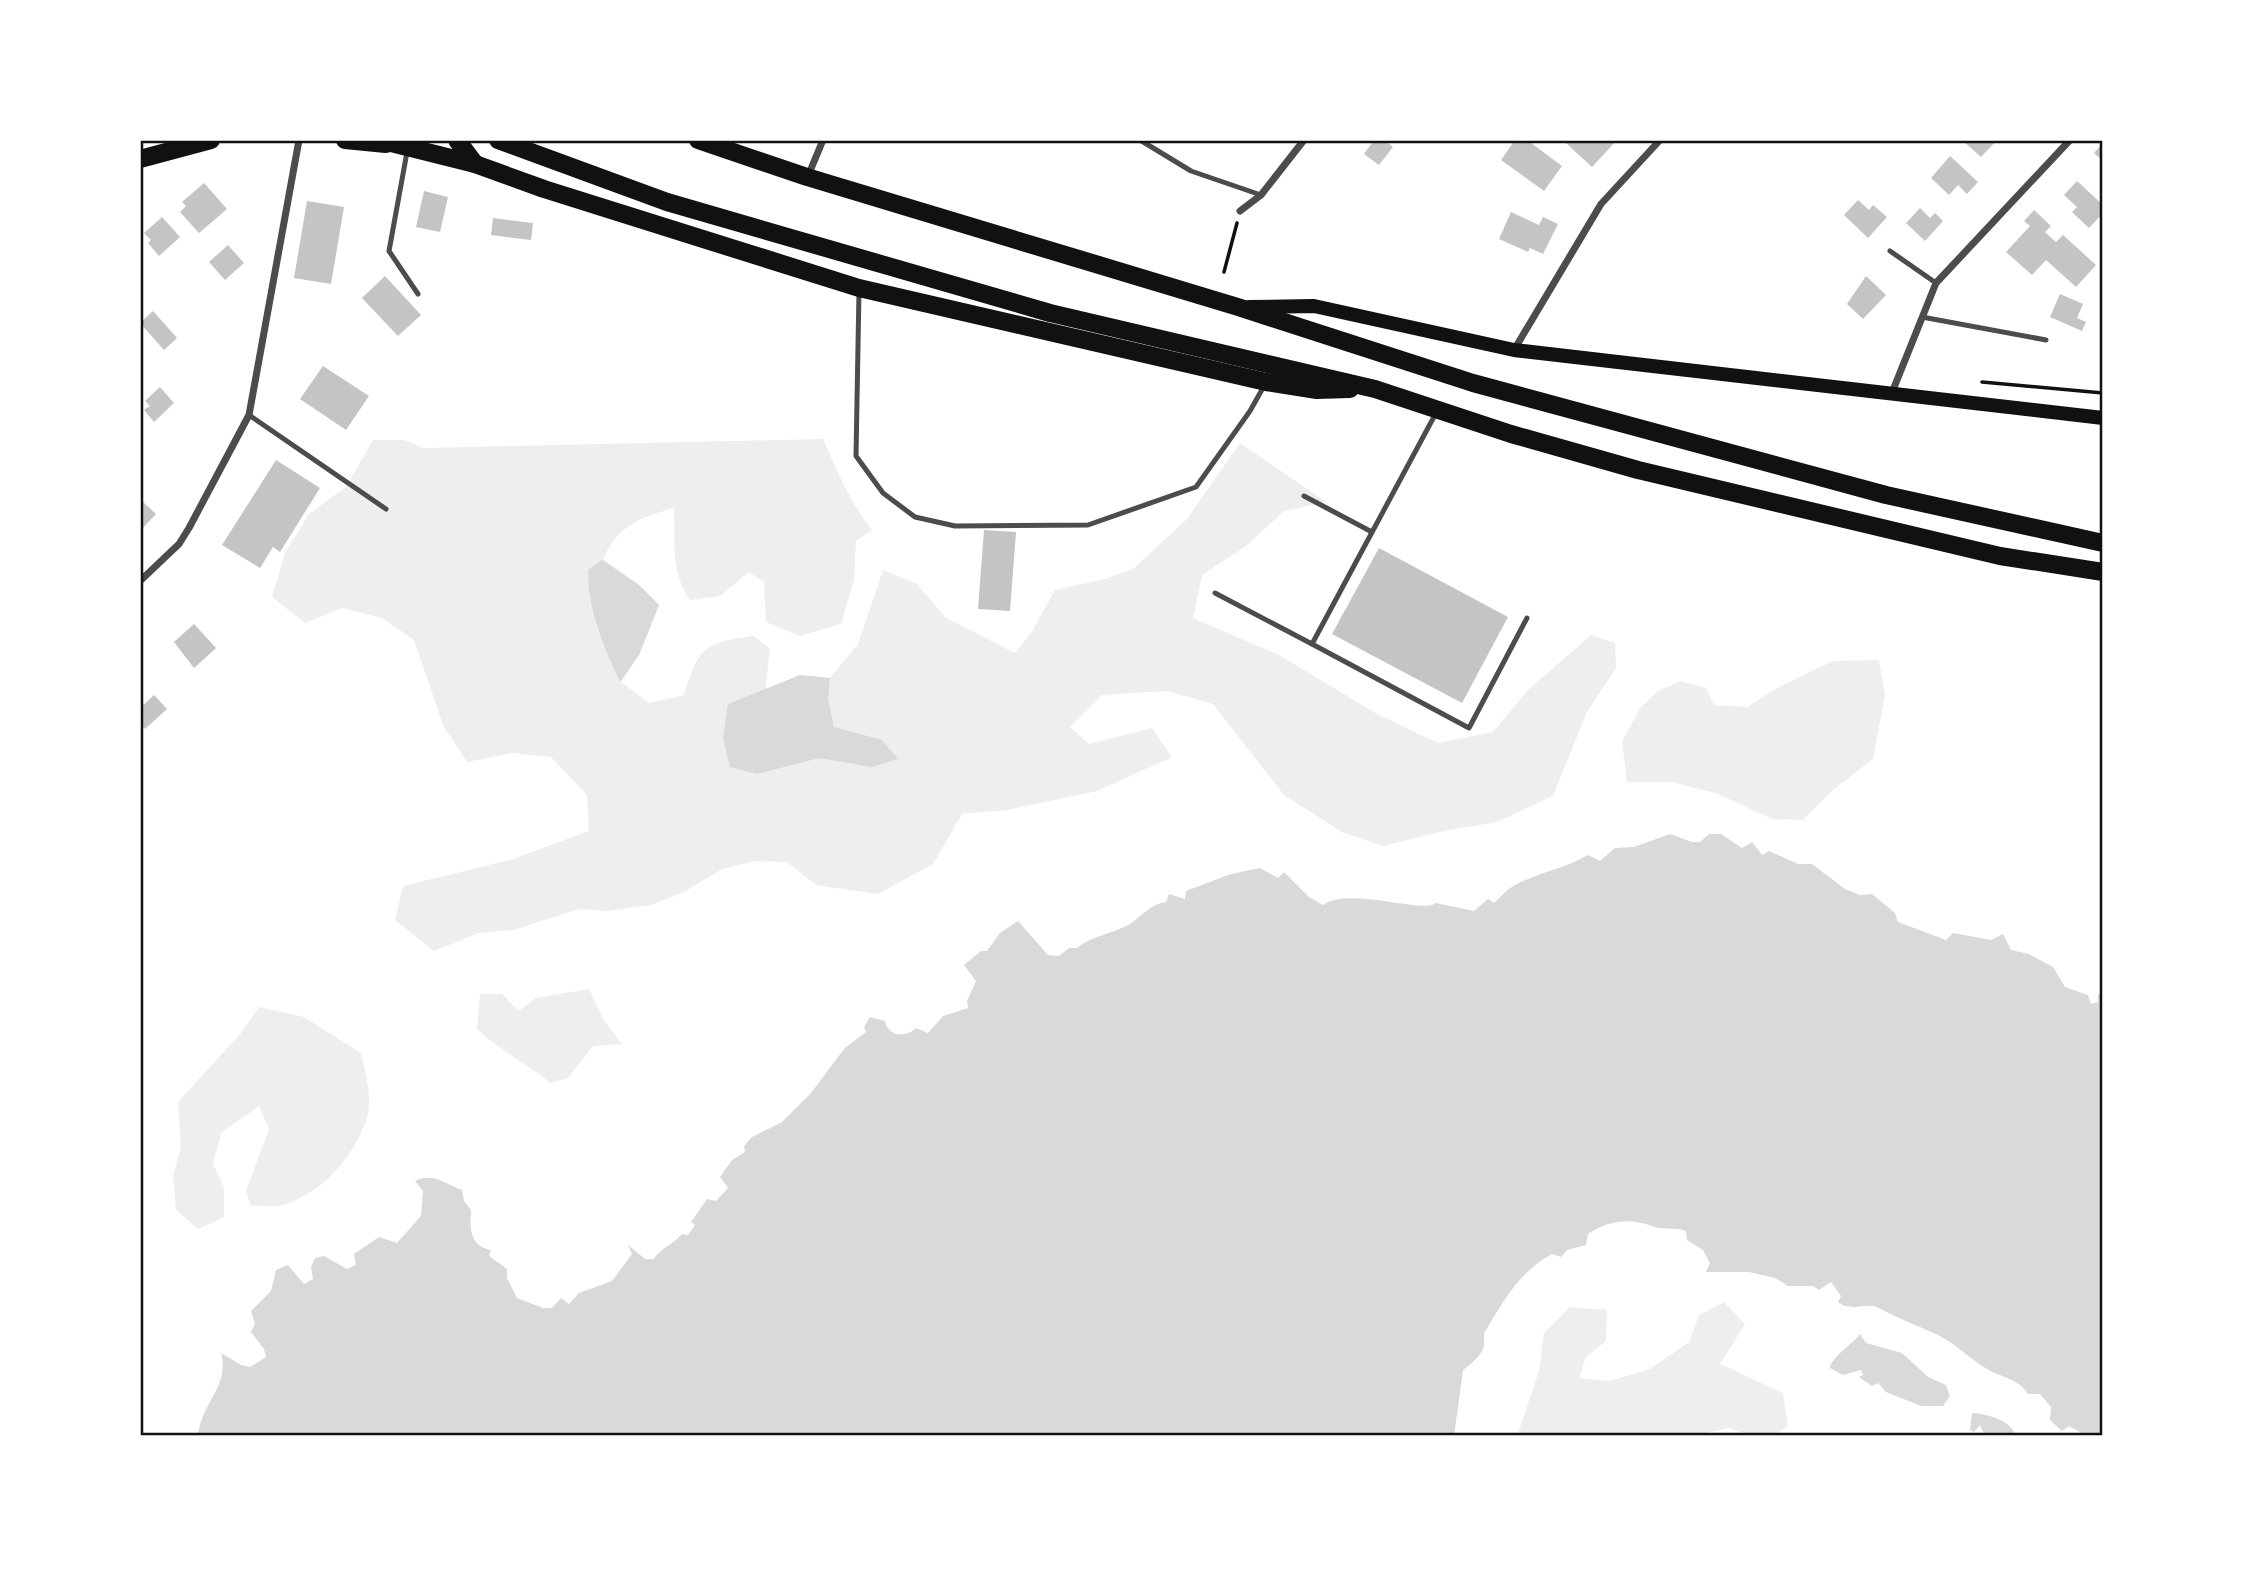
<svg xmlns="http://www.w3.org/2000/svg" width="2243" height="1576" font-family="'Open Sans',sans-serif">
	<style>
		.green { fill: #eee }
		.water { fill: #d9d9d9 }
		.building { fill: #c4c4c4 }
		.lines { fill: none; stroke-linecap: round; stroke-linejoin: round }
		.path { stroke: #111; stroke-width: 3.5 }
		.service { stroke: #4c4c4c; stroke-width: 5 }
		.minor { stroke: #4c4c4c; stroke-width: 7 }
		.secondary { stroke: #111; stroke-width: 14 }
		.primary { stroke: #111; stroke-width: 18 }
		.neatline { fill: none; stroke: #111; stroke-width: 2.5 }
	</style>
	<rect width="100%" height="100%" fill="#fff"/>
	<g class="green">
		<path d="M 823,439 C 837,471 850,502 872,530 L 856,541 L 854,580 L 841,624 L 800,636 L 766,622 L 764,582 L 749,572 L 720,596 L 690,600 C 669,570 676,542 674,508 C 639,518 619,525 603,559 L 639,585 L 659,605 L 639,655 L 621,682 L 649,703 L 684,695 C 699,648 703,642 754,636 L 770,649 L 765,691 L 800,675 L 830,678 L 858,644 L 883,570 L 917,584 L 946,618 L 1015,653 L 1031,633 L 1055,590 L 1105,579 L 1133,569 L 1187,519 L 1240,443 L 1326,502 L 1284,511 L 1246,546 L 1202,575 L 1193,618 L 1279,655 L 1377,714 L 1438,743 L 1493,732 L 1527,691 L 1591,635 L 1615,643 L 1616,668 L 1587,712 L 1553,796 L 1497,822 L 1444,831 L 1383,846 L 1342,832 L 1284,795 L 1213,704 L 1167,691 L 1102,695 L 1070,727 L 1089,744 L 1152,728 L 1172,757 L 1097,791 L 1007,810 L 962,814 L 933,864 L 878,894 L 816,885 L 787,862 L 756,861 L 722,869 L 684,892 L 651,905 L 608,911 L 579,909 L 513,930 L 479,933 L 434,951 L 395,920 L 403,886 L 510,860 L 589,831 L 587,795 L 551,757 L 512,753 L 467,762 L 443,725 L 414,640 L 382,618 L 342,608 L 305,623 L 272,597 L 285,553 L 309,514 L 346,487 L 373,440 L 404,440 L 424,448 Z"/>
		<polygon points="1879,660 1885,695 1873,759 1834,789 1803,820 1772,819 1718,794 1672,782 1627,782 1622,742 1640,708 1658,691 1680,681 1706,688 1714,705 1747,707 1777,688 1833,661"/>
		<path d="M 589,989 L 605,1022 L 622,1044 L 593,1046 L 568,1078 L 551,1083 C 527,1064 499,1050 477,1029 L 480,994 L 502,994 L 519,1011 L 536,998 Z"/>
		<path d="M 259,1007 L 304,1017 L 361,1053 C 365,1072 373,1098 367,1118 C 355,1155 322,1194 283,1205 C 274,1207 261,1205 251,1206 L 246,1191 L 269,1129 L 259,1106 L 221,1133 L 213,1164 L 224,1188 L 224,1217 L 198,1229 L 176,1210 L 173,1175 L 181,1148 L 178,1102 L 241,1033 Z"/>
		<polygon points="1724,1302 1745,1324 1720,1364 1783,1393 1788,1426 1773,1436 1752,1436 1729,1428 1691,1436 1517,1436 1539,1371 1544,1333 1570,1307 1607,1310 1606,1341 1586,1357 1579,1378 1610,1381 1650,1369 1689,1342 1699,1315"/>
	</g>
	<g class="water">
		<path d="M 602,560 L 639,585 L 659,605 L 639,655 L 620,682 C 603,645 588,611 588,570 Z"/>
		<polygon points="800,675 830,678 828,699 834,727 882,740 898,759 872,767 819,758 757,774 730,767 723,738 728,704"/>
		<path d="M 1670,834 L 1692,842 L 1700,842 L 1709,834 L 1721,834 L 1742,848 L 1752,842 L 1762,855 L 1769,851 L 1798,864 L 1812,864 L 1845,889 L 1860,895 L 1872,894 L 1895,913 L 1898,922 L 1946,940 L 1953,933 L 1991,940 L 2003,934 L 2011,950 L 2029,954 L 2053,967 L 2065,987 L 2088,995 L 2091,1004 L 2098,1002 L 2098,994 L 2103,994 L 2103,1436 L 2087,1436 L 2069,1426 L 2062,1431 L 2050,1420 L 2051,1407 L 2040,1394 L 2028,1394 C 2018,1378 2002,1378 1987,1369 C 1970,1359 1956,1344 1938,1335 C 1919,1326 1897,1318 1879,1308 C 1867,1301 1851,1313 1838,1302 L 1841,1296 L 1831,1282 L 1819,1290 L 1813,1286 L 1788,1286 L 1775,1278 L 1749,1272 L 1706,1272 L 1710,1263 L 1703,1250 L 1687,1240 L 1686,1231 C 1675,1227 1662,1230 1652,1226 C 1630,1218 1609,1220 1588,1234 L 1586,1245 L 1567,1250 L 1561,1257 L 1552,1254 C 1520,1271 1504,1300 1486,1330 C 1482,1335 1485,1340 1484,1346 C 1481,1356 1471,1364 1463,1370 L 1454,1436 L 198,1436 C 201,1402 230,1387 221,1353 L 241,1365 L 250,1367 L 266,1357 L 264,1349 L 251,1332 L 255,1324 L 251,1311 L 271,1291 L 276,1270 L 288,1265 L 304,1284 L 313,1279 L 311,1267 L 315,1258 L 324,1256 L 347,1269 L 356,1265 L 354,1254 L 379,1237 L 397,1243 L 421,1216 L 423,1191 L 415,1181 C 434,1172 445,1184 462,1190 L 464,1201 L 471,1210 C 470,1229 469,1245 491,1250 L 489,1256 L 507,1269 L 507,1278 L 517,1298 L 543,1308 L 552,1308 L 561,1298 L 569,1304 L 579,1293 L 612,1281 L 632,1254 L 628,1245 L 645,1259 L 654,1259 C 659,1249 674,1244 682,1234 L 688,1235 L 695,1225 L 691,1222 L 707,1199 L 716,1201 L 728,1188 L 720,1177 L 732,1160 L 745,1152 L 744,1146 L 752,1137 L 782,1122 L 811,1093 L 844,1049 L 866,1032 L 864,1027 L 870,1017 L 885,1021 C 888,1037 906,1038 916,1028 L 928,1033 L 943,1016 L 968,1008 L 967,1001 L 976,981 L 964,965 L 981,951 L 987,951 L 1000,933 L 1018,921 L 1048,955 L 1059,956 L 1069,948 L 1077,948 C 1092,935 1115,934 1133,922 C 1143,914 1152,904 1166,902 L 1169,894 L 1185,899 L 1186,891 L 1231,874 L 1260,868 L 1278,878 L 1284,872 L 1309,897 L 1323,905 C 1348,886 1423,914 1436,903 L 1474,911 L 1488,899 L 1494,903 C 1501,897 1507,889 1515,885 C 1540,872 1564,869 1588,855 L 1600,861 L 1615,848 L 1634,847 Z"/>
		<path d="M 1860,1334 L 1866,1343 L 1902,1353 L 1928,1377 L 1946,1385 L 1950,1396 L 1943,1406 L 1921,1406 L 1886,1392 L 1878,1383 L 1872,1386 L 1859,1377 L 1863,1375 L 1861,1370 L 1843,1375 L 1830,1368 C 1832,1356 1852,1345 1860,1334 Z"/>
		<path d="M 1972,1413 C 1987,1414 2011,1420 2016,1436 L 1985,1436 L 1980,1425 L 1974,1432 L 1970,1430 Z"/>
	</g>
	<g class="building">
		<polygon points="1374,140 1384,140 1393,147 1379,165 1364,154"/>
		<polygon points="1515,140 1527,140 1562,166 1544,191 1501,160"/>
		<polygon points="1568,140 1617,140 1592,167 1566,143"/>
		<polygon points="1962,140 1997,140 1981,157"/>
		<polygon points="2103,143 2103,161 2094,153"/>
		<polygon points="1950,156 1978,182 1967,194 1958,185 1949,195 1931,178"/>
		<polygon points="2077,181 2103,205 2103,213 2089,228 2072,212 2077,207 2064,195"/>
		<polygon points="204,183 227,209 199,233 180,212 186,206 182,202"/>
		<polygon points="424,191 448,197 440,232 416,227"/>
		<polygon points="1858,200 1869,210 1873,205 1887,217 1868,238 1844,215"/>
		<polygon points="307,201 344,207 331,284 294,278"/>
		<polygon points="1920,208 1930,218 1935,213 1943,221 1925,241 1906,223"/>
		<polygon points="2034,210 2051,226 2045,232 2056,242 2063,235 2096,265 2076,287 2046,260 2032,275 2006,252 2030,226 2024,221"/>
		<polygon points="1511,212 1539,225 1543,217 1558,224 1543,254 1530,248 1528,252 1499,239"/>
		<polygon points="162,217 180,237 159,256 148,243 151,240 144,233"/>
		<polygon points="493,218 533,223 531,240 491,235"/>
		<polygon points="228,245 244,263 225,280 209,262"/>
		<polygon points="385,276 421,315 398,336 362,298"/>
		<polygon points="1866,276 1886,295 1863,319 1847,304"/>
		<polygon points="2060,294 2083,304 2077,318 2086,322 2082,331 2050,317"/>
		<polygon points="153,311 177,338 164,350 140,323"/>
		<polygon points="323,366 369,396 346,430 300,399"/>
		<polygon points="160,387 174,403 154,422 144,410 150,406 145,401"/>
		<polygon points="276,460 320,488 280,552 273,547 260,568 222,545"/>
		<polygon points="143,502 156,514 140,531 140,505"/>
		<polygon points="984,530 1016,532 1010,611 978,609"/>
		<polygon points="1379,548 1508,617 1462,703 1332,634"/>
		<polygon points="194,624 216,648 194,668 174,642"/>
		<polygon points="154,695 167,709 145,729 140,723 140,708"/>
	</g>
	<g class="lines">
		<g class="path">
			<polyline points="250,141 250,140"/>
			<polyline points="1224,272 1237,223"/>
			<polyline points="1982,382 2103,393"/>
		</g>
		<g class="service">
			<polyline points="1140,140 1191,171 1261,195"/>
			<polyline points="407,152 389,251 418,294"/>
			<polyline points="1890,251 1936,283"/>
			<polyline points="859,291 856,456 883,493 915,517 955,526 1088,525 1196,487 1250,411 1264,386"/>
			<polyline points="1922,317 2046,340"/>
			<polyline points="1436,413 1312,644 1469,728 1527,618"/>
			<polyline points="249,415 386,509"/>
			<polyline points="1304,496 1372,532"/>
			<polyline points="1215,593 1312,644"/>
		</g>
		<g class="minor">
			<polyline points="808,176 823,140"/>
			<polyline points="1240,211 1261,195 1304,140"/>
			<polyline points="1514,350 1601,204 1660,140"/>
			<polyline points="1891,395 1936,283 2070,140"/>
			<polyline points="140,581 179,544 189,528 249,415 299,140"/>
		</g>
		<polyline class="secondary" points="1249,307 1314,306 1514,350 2103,418"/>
		<g class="primary">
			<polyline points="345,140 386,144"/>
			<polyline points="379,140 475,164 544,189 859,288 1266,382 1317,390 1350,389"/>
			<polyline points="457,140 475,164"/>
			<polyline points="498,140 667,202 1050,313 1375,389 1511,434 1638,470 2000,556 2103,572"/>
			<polyline points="698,140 807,177 1238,307 1473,383 1886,495 2103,543"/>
			<polyline points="140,159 211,140"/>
		</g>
	</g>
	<rect width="2243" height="1576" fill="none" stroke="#ffffff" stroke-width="284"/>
	<rect x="142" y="142" width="1959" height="1292" class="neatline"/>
</svg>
